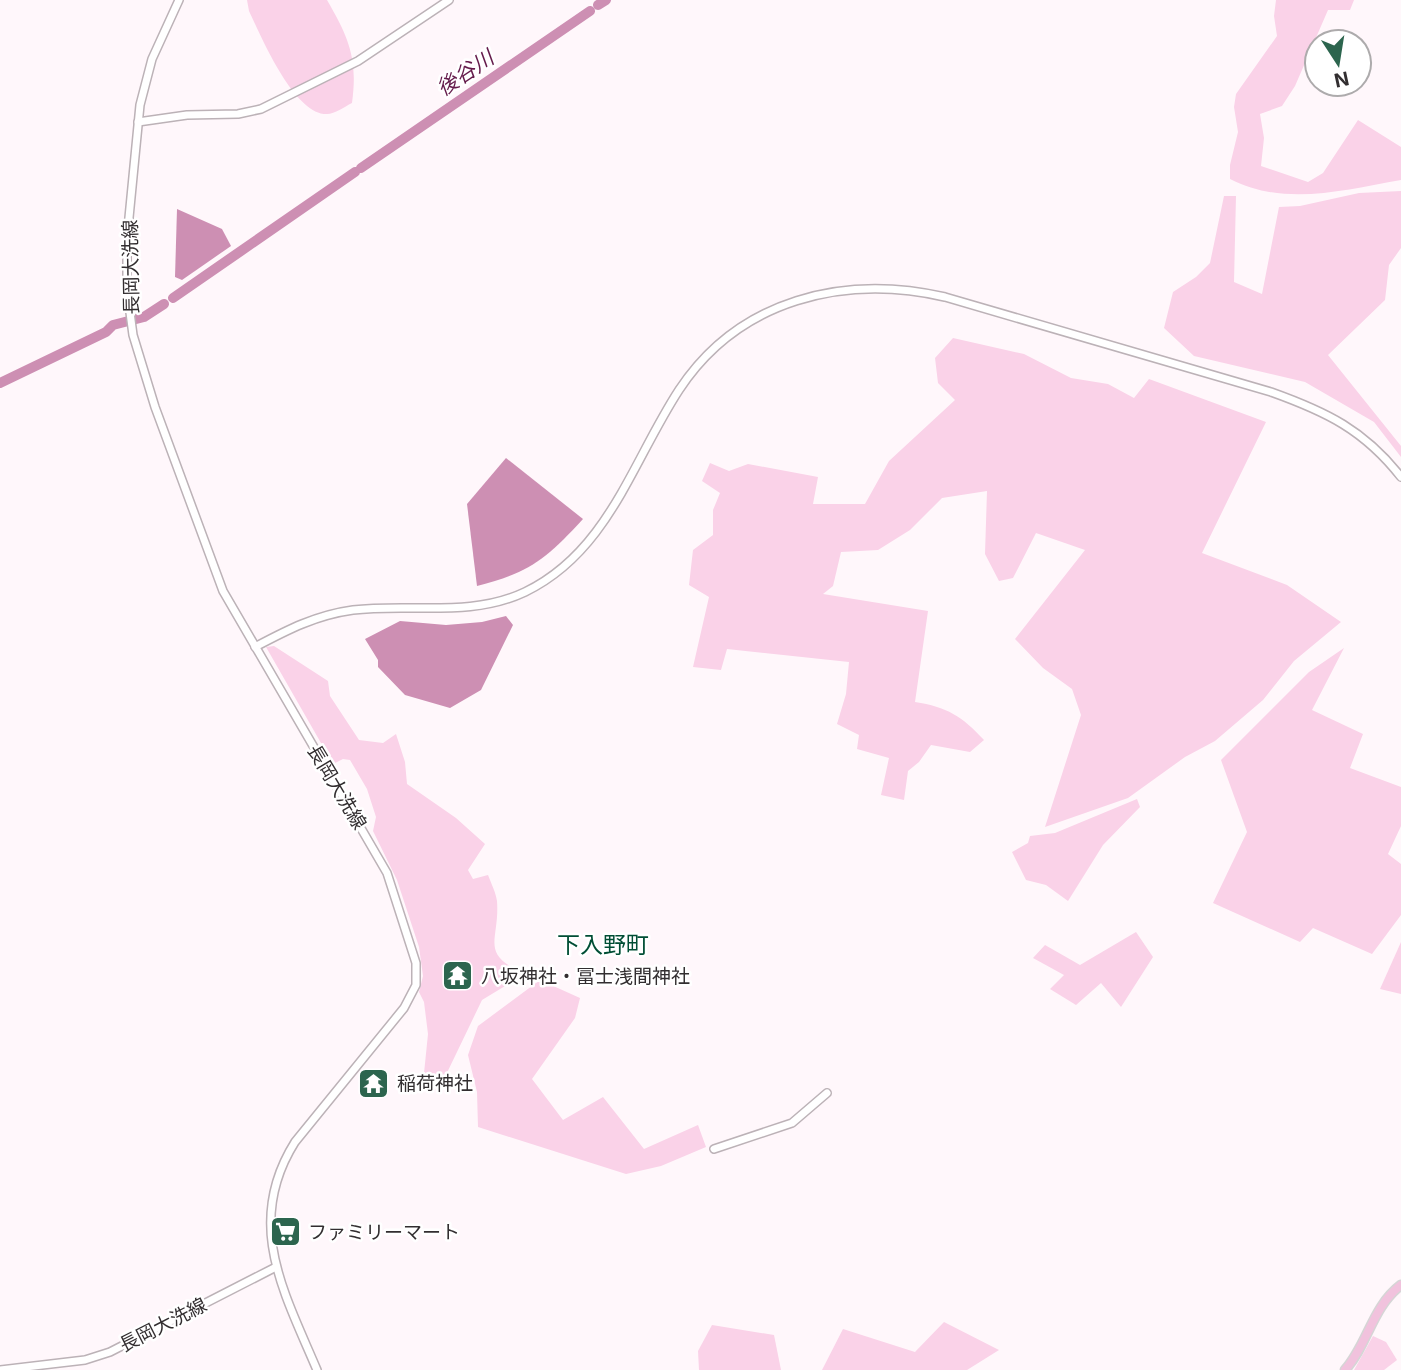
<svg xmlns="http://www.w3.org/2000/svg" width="1401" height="1370" font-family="Inter,'Noto Sans JP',sans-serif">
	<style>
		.green { fill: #fad2e8 }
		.water { fill: #cd8fb3 }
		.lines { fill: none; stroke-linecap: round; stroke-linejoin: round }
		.river { stroke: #cd8fb3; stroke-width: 10 }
		.secondary-casing { stroke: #bcb2b7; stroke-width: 10 }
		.primary-casing { stroke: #d6d5d6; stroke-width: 11 }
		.secondary { stroke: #fff; stroke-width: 7 }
		.primary { stroke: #f1c2dd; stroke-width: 8 }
		.labels { text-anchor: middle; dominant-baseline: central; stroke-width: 5; stroke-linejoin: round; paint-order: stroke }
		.street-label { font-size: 19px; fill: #322e30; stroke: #fff }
		.poi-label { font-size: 19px; fill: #322e30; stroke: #fff; text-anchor: start }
		.water-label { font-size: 21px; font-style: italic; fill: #641b4b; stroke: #fff }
		.quarter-label { font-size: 23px; fill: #004e35; stroke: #fff }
	</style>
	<rect width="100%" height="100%" fill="#fff7fb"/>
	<g class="green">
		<path d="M 247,0 L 327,0 C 349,38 358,59 352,103 C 344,107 335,114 327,114 C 294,115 261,36 249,11 Z"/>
		<path d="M 1276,0 L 1354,0 L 1350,10 L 1328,10 L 1295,86 L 1282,106 L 1260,114 L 1264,138 L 1261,166 L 1308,182 L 1323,173 L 1358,120 L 1401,147 L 1401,180 C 1343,190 1285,207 1230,179 L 1230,165 L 1238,132 L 1234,107 L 1236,94 L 1277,36 L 1274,16 Z"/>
		<polygon points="1401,191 1401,248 1389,265 1385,300 1328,355 1401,446 1401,457 1374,422 1305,382 1194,356 1164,328 1173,292 1196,277 1210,263 1224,196 1236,196 1234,282 1262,294 1279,207 1300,206 1359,193"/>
		<path d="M 953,338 L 1024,354 L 1071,378 L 1108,384 L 1134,398 L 1149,379 L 1266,422 L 1202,553 L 1287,585 L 1341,622 L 1294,661 L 1263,700 L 1215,741 L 1185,757 L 1128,798 L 1045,827 L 1081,715 L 1072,689 L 1043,668 L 1015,639 L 1085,550 L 1036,533 L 1013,578 L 999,581 L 985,554 L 987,491 L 942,498 L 910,530 L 878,550 L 841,552 L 833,586 L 823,594 L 928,611 L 915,702 C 947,707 962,716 984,740 L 970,752 L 931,745 L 919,762 L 908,771 L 904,800 L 881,795 L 889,758 L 857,749 L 859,735 L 837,724 L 846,694 L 849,662 L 727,649 L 721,670 L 693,667 L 709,597 L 689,585 L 693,550 L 713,535 L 713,510 L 720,493 L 702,481 L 710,463 L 729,471 L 748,464 L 818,477 L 813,504 L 865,504 L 889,461 L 955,400 L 938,383 L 935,358 Z"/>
		<path d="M 274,646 L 328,681 L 330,696 L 359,740 L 383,743 L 396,734 L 405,762 L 407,784 L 456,818 L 485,844 L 468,870 L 473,879 L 488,875 C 491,883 496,893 497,901 C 500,941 478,953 525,974 L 482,1000 L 444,1079 L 434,1091 L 423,1083 L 428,1034 L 424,1002 L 419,992 L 423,976 L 419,947 L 397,880 L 373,831 L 376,817 L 367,789 L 350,760 L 343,759 L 333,764 L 266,647 Z"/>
		<polygon points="1344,648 1312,710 1363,734 1350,768 1401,787 1401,826 1388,854 1401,864 1401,915 1372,954 1313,928 1300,942 1213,903 1247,832 1221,760 1309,672"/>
		<polygon points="1137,799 1140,807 1103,845 1068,901 1046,885 1026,880 1012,852 1028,843 1030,836 1055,833"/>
		<polygon points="1136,932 1153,957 1121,1007 1101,983 1076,1005 1050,989 1064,975 1033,958 1045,945 1080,965"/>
		<polygon points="1401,942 1401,994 1380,989"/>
		<polygon points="540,980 580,998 575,1018 532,1079 563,1120 603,1097 644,1149 698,1125 706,1147 661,1166 626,1174 478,1127 477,1092 468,1055 478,1026"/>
		<polygon points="944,1322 999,1350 967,1370 822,1370 843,1329 915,1352"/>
		<polygon points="712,1325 774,1335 781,1370 699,1370 698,1351"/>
		<polygon points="1373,1336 1386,1342 1397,1360 1384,1370 1354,1370"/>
	</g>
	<g class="water">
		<polygon points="177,209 222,229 231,246 182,280 175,277"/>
		<path d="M 506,458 L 583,519 C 546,559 531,572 477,586 L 467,504 Z"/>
		<polygon points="506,616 513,625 481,690 450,708 405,695 378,667 378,660 365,639 400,621 446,625 482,622"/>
	</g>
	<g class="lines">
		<g class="river">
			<polyline points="598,5 606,0"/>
			<polyline points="361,168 590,11"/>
			<polyline points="173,298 355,172"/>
			<polyline points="0,383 106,332 113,325 144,317 164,304"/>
		</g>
		<defs>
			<g id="secondary">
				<path d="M 179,0 L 152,59 L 140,105 L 127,238 L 127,290 L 133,335 L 155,407 L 223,591 L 387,873 L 416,963 L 416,985 L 404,1008 L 295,1142 C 244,1223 284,1292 317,1370"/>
				<polyline points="138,122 187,115 238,114 261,109 358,61 449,0"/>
				<path d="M 255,647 C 287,630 316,615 353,610 C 411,603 470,618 525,592 C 608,552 632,462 679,390 C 739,299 844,274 945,297 L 1271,392 C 1327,412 1364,430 1401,477"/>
				<polyline points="714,1149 792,1123 827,1093"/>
				<polyline points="0,1370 85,1360 110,1352 276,1267"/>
			</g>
			<path id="primary" d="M 1345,1370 C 1368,1344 1372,1307 1401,1285"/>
		</defs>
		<use href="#secondary" class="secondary-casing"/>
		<use href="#primary" class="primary-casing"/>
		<use href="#secondary" class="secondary"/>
		<use href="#primary" class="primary"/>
	</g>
	<defs>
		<symbol id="temple-square" viewBox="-11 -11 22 22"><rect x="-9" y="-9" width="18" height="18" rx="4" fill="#2c654e" stroke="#fff"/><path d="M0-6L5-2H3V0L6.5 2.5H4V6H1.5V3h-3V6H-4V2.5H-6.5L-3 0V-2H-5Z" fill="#fff"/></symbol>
		<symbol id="supermarket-square" viewBox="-11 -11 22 22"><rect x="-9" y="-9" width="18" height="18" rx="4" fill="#2c654e" stroke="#fff"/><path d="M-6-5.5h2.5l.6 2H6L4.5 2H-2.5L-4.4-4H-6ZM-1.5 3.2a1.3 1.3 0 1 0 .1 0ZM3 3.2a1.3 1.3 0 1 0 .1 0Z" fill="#fff"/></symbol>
	</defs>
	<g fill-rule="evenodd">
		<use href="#temple-square" x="440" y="958" width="35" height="35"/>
		<use href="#temple-square" x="356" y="1066" width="35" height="35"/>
		<use href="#supermarket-square" x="268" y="1214" width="35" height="35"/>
	</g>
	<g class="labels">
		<g class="street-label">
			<text transform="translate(131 267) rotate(-91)">長岡大洗線</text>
			<text transform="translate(337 787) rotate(59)">長岡大洗線</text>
			<text transform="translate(163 1325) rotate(-27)">長岡大洗線</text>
		</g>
		<g class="poi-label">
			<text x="481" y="976">八坂神社・冨士浅間神社</text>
			<text x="397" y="1083">稲荷神社</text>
			<text x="308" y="1232">ファミリーマート</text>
		</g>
		<g class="water-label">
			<text transform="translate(465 73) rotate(-34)">後谷川</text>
		</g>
		<g class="quarter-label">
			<text x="603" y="945">下入野町</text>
		</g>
	</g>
	<g transform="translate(1338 63) rotate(168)"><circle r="33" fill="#ffffff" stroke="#adabac" stroke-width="2"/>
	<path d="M0-5L12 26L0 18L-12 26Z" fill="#2c654e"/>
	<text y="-10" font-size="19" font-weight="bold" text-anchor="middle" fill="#322e30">N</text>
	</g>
</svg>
